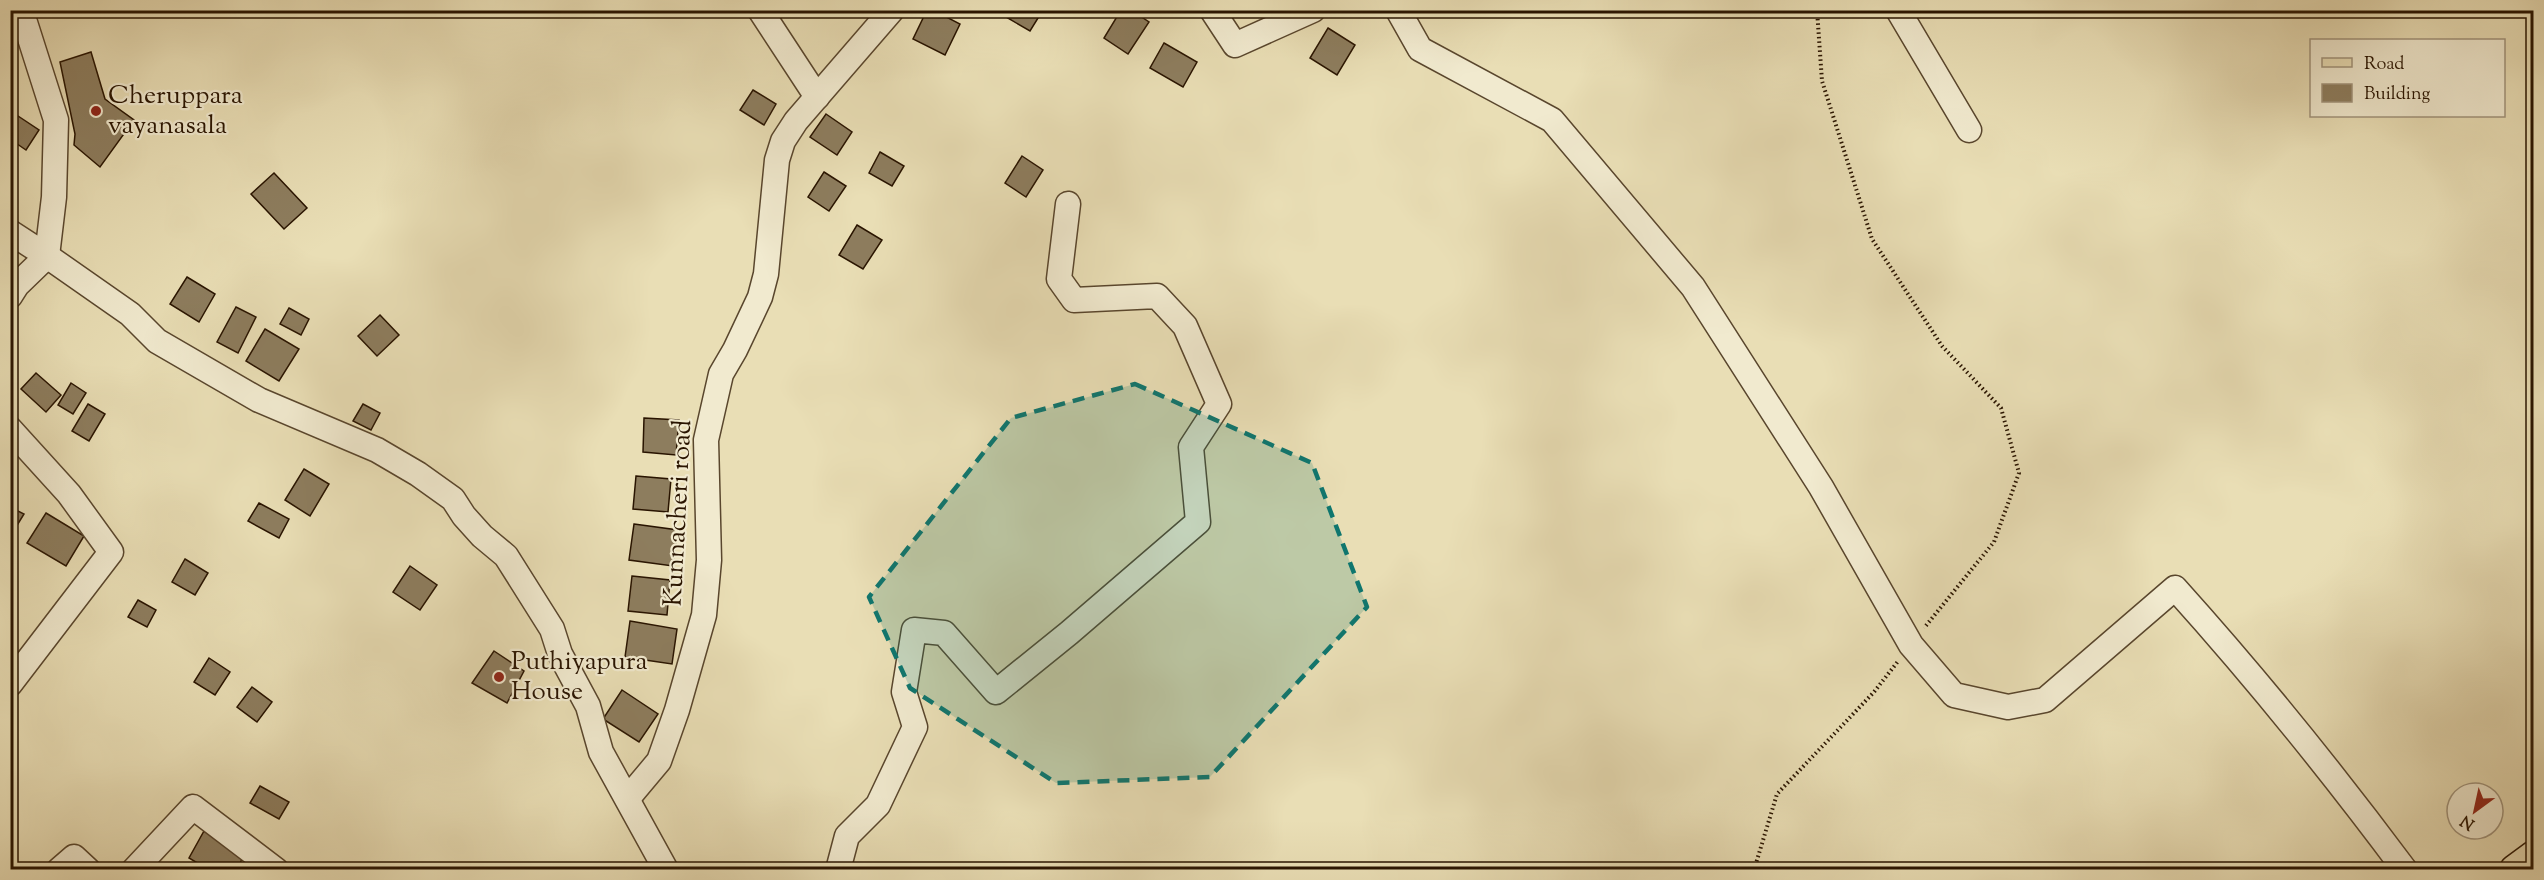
<svg xmlns="http://www.w3.org/2000/svg" width="2544" height="880" font-family="'Sorts Mill Goudy',serif">
	<style>
		.building { fill: #8d7d5e; stroke: #291400; stroke-width: 1.5 }
		.lines { fill: none; stroke-linecap: round; stroke-linejoin: round }
		.minor-casing { stroke: #59462d; stroke-width: 27 }
		.major-casing { stroke: #291400; stroke-width: 33 }
		.path { stroke: #291400; stroke-width: 4; stroke-dasharray: 1.5 3; stroke-linecap: butt }
		.minor { stroke: #f1eacf; stroke-width: 24 }
		.major { stroke: #e9deb5; stroke-width: 30 }
		.marked { fill: #0f766e; fill-opacity: 0.2; stroke: #0f766e; stroke-width: 4.5; stroke-dasharray: 12 8; stroke-linejoin: round }
		.poi-dot { fill: #8f2418; stroke: #f1eacf; stroke-width: 2 }
		.labels { text-anchor: middle; dominant-baseline: central; stroke-width: 4.5; stroke-linejoin: round; paint-order: stroke }
		.poi-label { font-size: 26px; fill: #291400; stroke: #f1eacf; text-anchor: start }
		.street-label { font-size: 26px; fill: #291400; stroke: #f1eacf }
	</style>
	<rect width="100%" height="100%" fill="#e9deb5"/>
	<filter id="stains"><feTurbulence type="fractalNoise" baseFrequency=".00333" numOctaves="4"/><feColorMatrix values="0 0 0 0 .2 0 0 0 0 .09 0 0 0 0 .02 0 0 0 .5 -.17"/></filter>
	<radialGradient id="worn" r=".72"><stop offset=".6" stop-color="#630" stop-opacity="0"/><stop offset="1" stop-color="#630" stop-opacity=".3"/></radialGradient>
	<g class="building">
		<polygon points="927,10 933,10 960,24 945,55 913,39"/>
		<polygon points="1010,10 1043,10 1030,31 1006,17"/>
		<polygon points="1121,10 1131,10 1149,22 1128,54 1104,38"/>
		<polygon points="1328,28 1355,45 1337,75 1310,58"/>
		<polygon points="1164,43 1197,62 1183,87 1150,68"/>
		<polygon points="91,52 105,99 134,120 100,167 74,145 75,134 60,62"/>
		<polygon points="753,90 776,104 764,125 740,110"/>
		<polygon points="12,112 39,130 26,150 10,139"/>
		<polygon points="826,114 852,132 837,155 810,137"/>
		<polygon points="880,152 904,166 892,186 869,173"/>
		<polygon points="1022,156 1043,170 1026,197 1005,183"/>
		<polygon points="824,172 846,186 829,211 808,197"/>
		<polygon points="274,173 307,208 284,229 251,194"/>
		<polygon points="857,225 882,240 863,269 839,255"/>
		<polygon points="187,277 215,294 199,322 170,304"/>
		<polygon points="236,307 256,317 238,353 217,342"/>
		<polygon points="289,308 309,319 301,335 280,324"/>
		<polygon points="380,315 399,335 377,356 358,336"/>
		<polygon points="265,329 299,349 279,381 246,361"/>
		<polygon points="36,373 61,395 46,412 21,389"/>
		<polygon points="71,383 86,393 73,414 58,405"/>
		<polygon points="88,404 105,414 89,441 72,431"/>
		<polygon points="363,404 380,413 371,430 353,421"/>
		<polygon points="644,418 679,420 676,455 643,452"/>
		<polygon points="304,469 329,484 310,516 285,500"/>
		<polygon points="636,476 671,479 668,512 633,509"/>
		<polygon points="259,503 289,519 279,538 248,521"/>
		<polygon points="10,507 24,514 13,532 10,530"/>
		<polygon points="46,513 84,536 66,566 27,543"/>
		<polygon points="634,524 678,530 673,566 629,560"/>
		<polygon points="185,559 208,573 195,595 172,582"/>
		<polygon points="410,566 437,585 420,610 393,592"/>
		<polygon points="632,576 670,580 667,615 628,611"/>
		<polygon points="138,600 156,610 147,627 128,617"/>
		<polygon points="630,621 677,629 672,664 625,657"/>
		<polygon points="494,651 524,671 507,703 472,683"/>
		<polygon points="209,658 230,672 215,695 194,682"/>
		<polygon points="252,687 272,702 257,722 237,707"/>
		<polygon points="622,690 658,714 639,742 603,719"/>
		<polygon points="260,786 289,802 279,819 250,803"/>
		<polygon points="204,831 245,854 236,870 209,870 189,858"/>
	</g>
	<g class="lines">
		<defs>
			<g id="minor">
				<polyline points="760,10 817,97"/>
				<polyline points="1212,10 1235,45 1313,10"/>
				<path d="M 1398,10 L 1420,49 L 1552,120 L 1693,287 L 1821,487 L 1911,645 L 1954,695 L 2008,707 L 2045,700 L 2175,588 C 2256,678 2332,772 2405,870"/>
				<polyline points="1898,10 1969,130"/>
				<polyline points="10,232 47,256 54,197 56,120 21,10"/>
				<polyline points="10,296 17,285 47,256 130,314 157,341 259,400 377,450 418,474 453,499 464,516 482,536 506,556 552,629 560,654 588,706 601,752 666,870"/>
				<polyline points="10,429 69,494 111,552 10,684"/>
				<polyline points="628,798 659,761 677,710 704,615 709,560 706,440 721,374 735,350 760,297 766,274 777,160 783,141 796,121 892,10"/>
				<polyline points="59,870 74,857 88,870"/>
				<polyline points="134,870 193,807 276,870"/>
				<polyline points="838,870 847,836 878,805 915,727 904,692 914,630 944,633 996,692 1069,633 1198,522 1191,447 1219,404 1185,326 1157,296 1074,300 1059,279 1068,204"/>
			</g>
			<polyline id="major" points="2515,870 2534,856"/>
		</defs>
		<use href="#minor" class="minor-casing"/>
		<use href="#major" class="major-casing"/>
		<g class="path">
			<polyline points="1817,10 1822,81 1872,239 1942,346 2001,408 2019,473 1994,542 1924,628"/>
			<polyline points="1754,870 1777,794 1874,692 1899,660"/>
		</g>
		<use href="#minor" class="minor"/>
		<use href="#major" class="major"/>
	</g>
	<path class="marked" d="M 1135,384 L 1312,463 L 1367,607 L 1210,777 L 1056,783 L 910,688 L 869,597 L 1011,418 Z"/>
	<g class="poi-dot">
		<circle cx="96" cy="111" r="6"/>
		<circle cx="499" cy="677" r="6"/>
	</g>
	<g class="labels">
		<g class="poi-label">
			<text x="108" y="96">Cheruppara<tspan x="108" dy="30">vayanasala</tspan></text>
			<text x="511" y="662">Puthiyapura<tspan x="511" dy="30">House</tspan></text>
		</g>
		<g class="street-label">
			<text transform="translate(679 513) rotate(-87)">Kunnacheri road</text>
		</g>
	</g>
	<rect width="2544" height="880" fill="none" stroke="#e9deb5" stroke-width="36"/>
	<rect x="12" y="12" width="2520" height="856" fill="none" stroke="#291400" stroke-width="3"/>
	<rect x="18" y="18" width="2508" height="844" fill="none" stroke="#291400" stroke-width="1.5"/>
	<rect x="2310" y="39" width="195" height="78" fill="#f1eacf" stroke="#a1947c" stroke-width="1.5"/>
	<rect x="2322" y="58" width="30" height="9" fill="#e9deb5" stroke="#a1947c" stroke-width="1.5"/>
	<text x="2364" y="69" font-size="18" fill="#291400">Road</text>
	<rect x="2322" y="84" width="30" height="18" fill="#8d7d5e" stroke="#a1947c" stroke-width="1.5"/>
	<text x="2364" y="99" font-size="18" fill="#291400">Building</text>
	<g transform="translate(2475 811) rotate(213)"><circle r="28" fill="#f1eacf" stroke="#a1947c" stroke-width="1.5"/>
	<path d="M0-4.5L10 22L0 15L-10 22Z" fill="#8f2418"/>
	<text y="-9" font-size="16" font-weight="bold" text-anchor="middle" fill="#291400">N</text>
	</g>
	<rect width="100%" height="100%" filter="url(#stains)"/>
	<rect width="100%" height="100%" fill="url(#worn)"/>
</svg>
